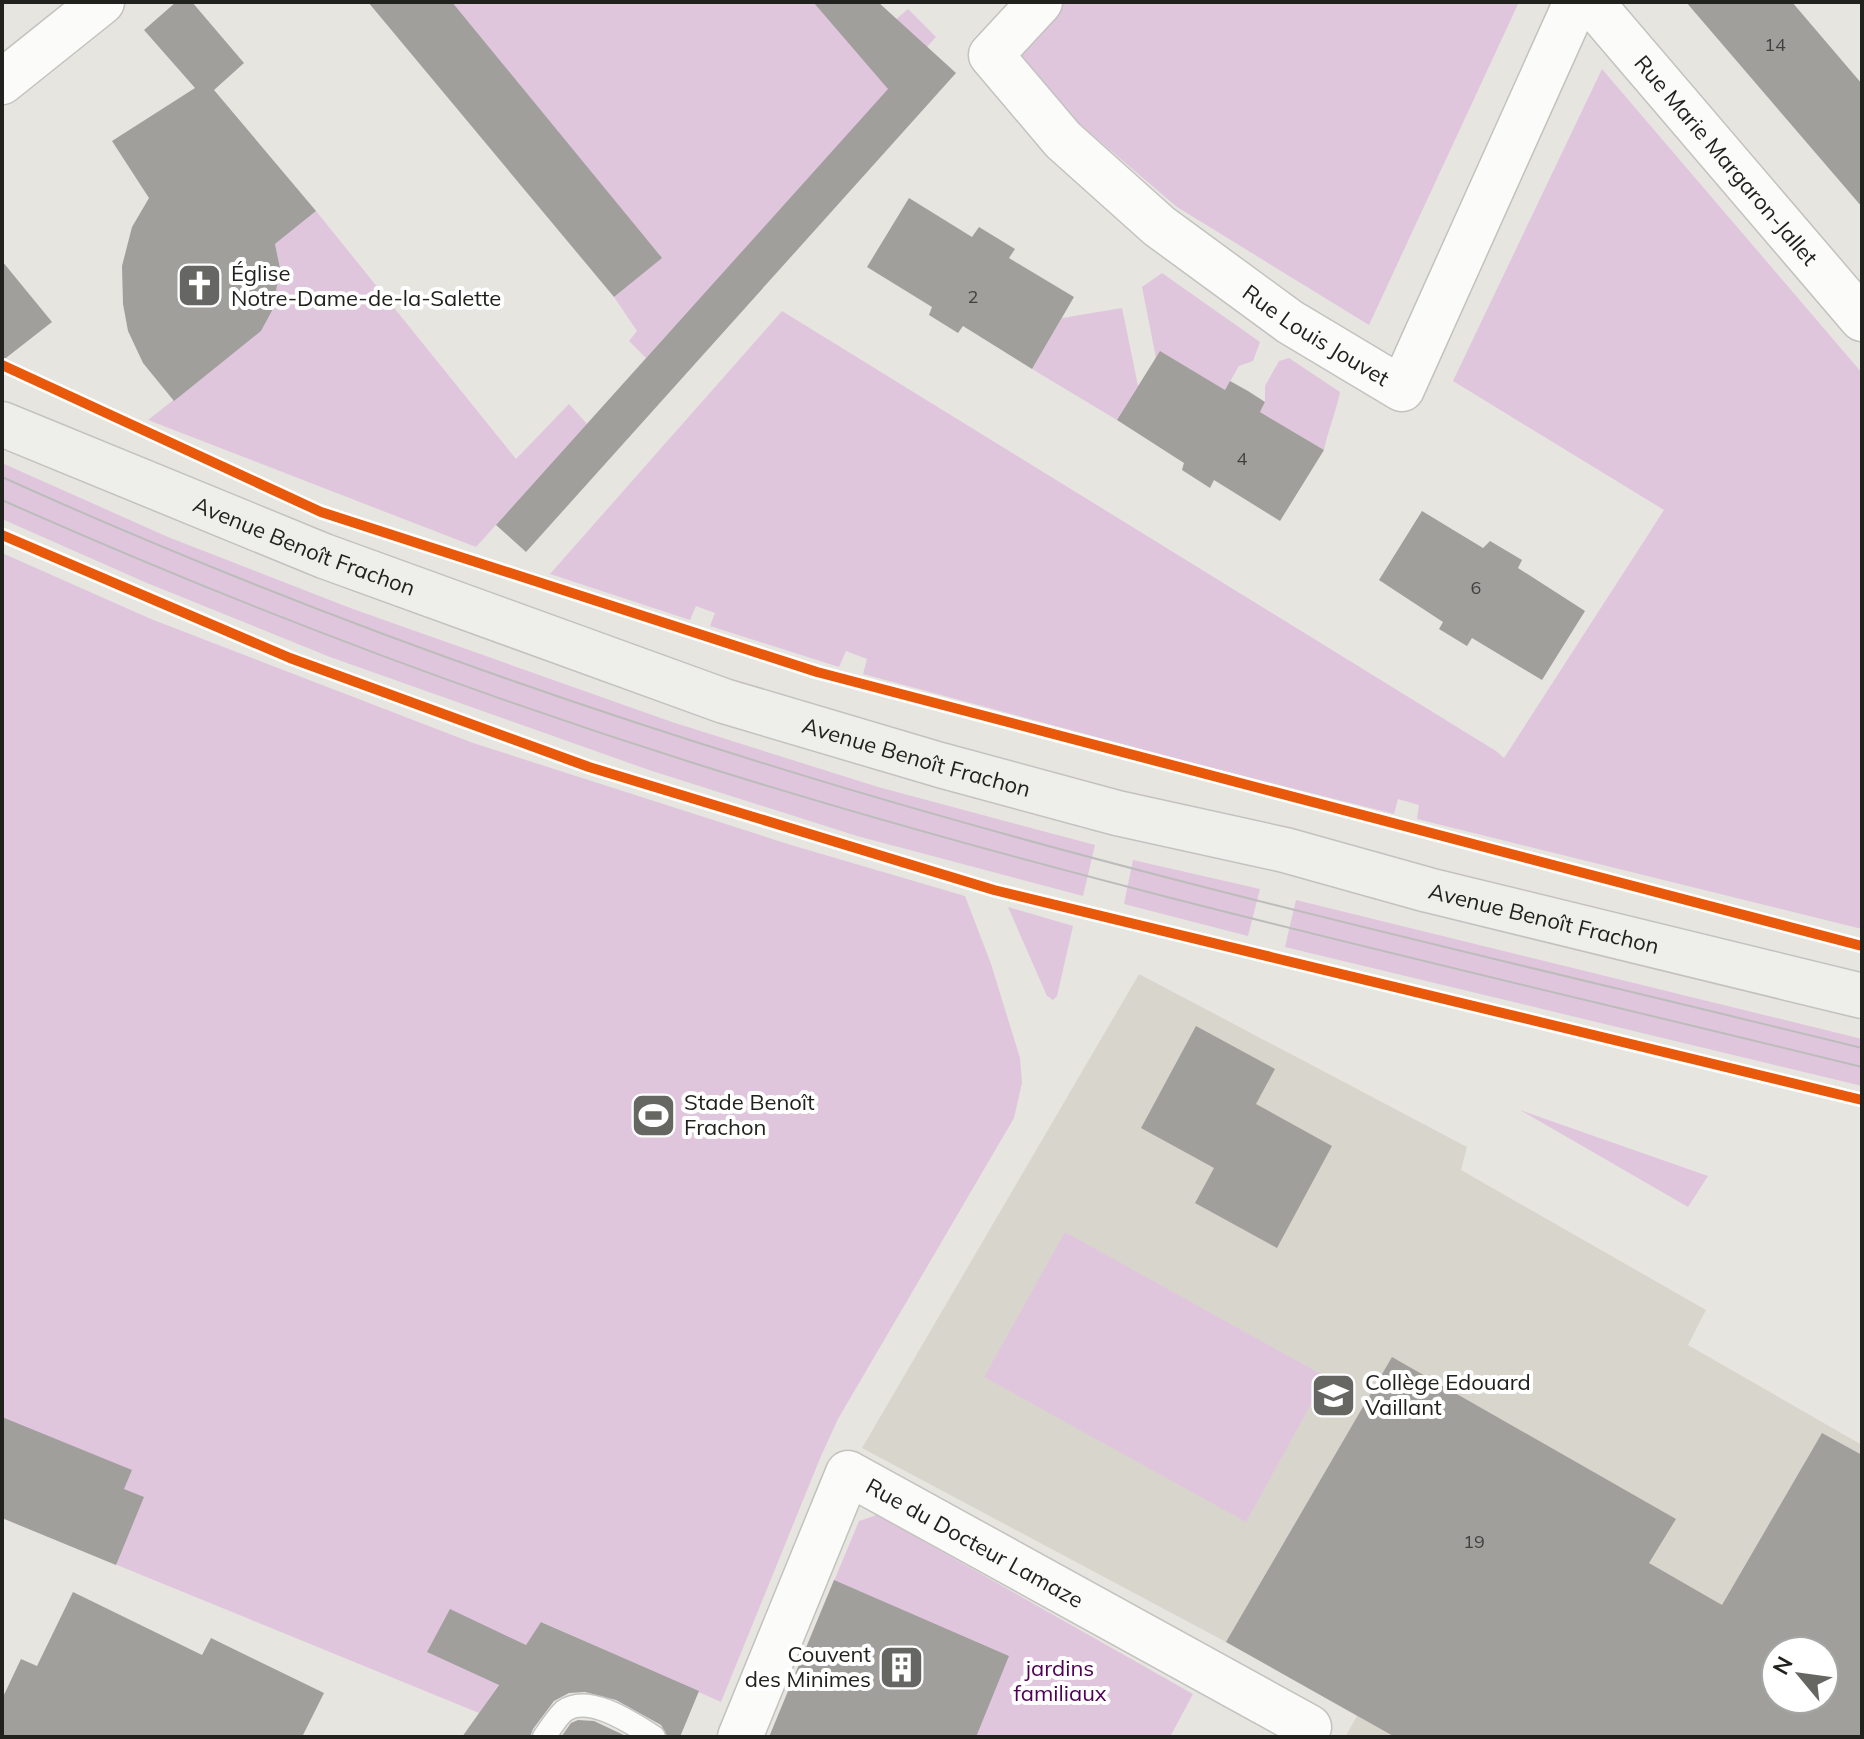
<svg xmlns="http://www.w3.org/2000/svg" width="1864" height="1739" font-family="Mulish,sans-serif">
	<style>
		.built { fill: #d8d6cc; fill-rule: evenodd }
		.green { fill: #e0c6dd }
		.building { fill: #a09f9c; fill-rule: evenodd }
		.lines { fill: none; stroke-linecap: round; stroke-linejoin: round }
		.lane-casing { stroke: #c3c2bf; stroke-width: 25 }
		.street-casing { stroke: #c3c2bf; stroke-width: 47 }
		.secondary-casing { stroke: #c3c2bf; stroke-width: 47 }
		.lane { stroke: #fbfbfa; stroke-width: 22 }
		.street { stroke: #fbfbfa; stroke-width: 44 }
		.secondary { stroke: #eeeeea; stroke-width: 44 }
		.tram { stroke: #bcbcbb; stroke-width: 2 }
		.cycleway-casing { stroke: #fff; stroke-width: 15 }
		.cycleway { stroke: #e8590c; stroke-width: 10 }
		.labels { text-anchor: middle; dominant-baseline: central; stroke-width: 8; stroke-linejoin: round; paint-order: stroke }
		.number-label { font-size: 18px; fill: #41403e }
		.street-label { font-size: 22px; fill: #21211e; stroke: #fff }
		.poi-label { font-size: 22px; fill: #21211e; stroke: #fff; text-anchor: start }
		.park-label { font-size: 22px; fill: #500055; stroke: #fff }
	</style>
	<rect width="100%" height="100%" fill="#e6e5e0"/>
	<path class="built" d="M 1139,974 L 1467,1147 L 1461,1170 L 1706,1310 L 1688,1345 L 1862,1445 L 1862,1737 L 1345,1737 L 1357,1716 L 1226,1642 L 862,1448 ZM 1776,1651 L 1824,1651 L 1824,1699 L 1776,1699 Z"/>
	<g class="green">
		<polygon points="452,2 813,2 857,53 908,9 936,37 646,358 629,341 637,331 614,297 661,258"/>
		<polygon points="1065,2 1519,2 1369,325 1177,207 1076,121 1017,56"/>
		<polygon points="1602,69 1862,373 1862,929 1417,819 1419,805 1398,799 1394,814 1204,766 863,674 867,659 846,651 839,667 710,626 715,613 696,606 690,620 550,574 782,311 1496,751 1504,758 1664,510 1453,381"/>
		<polygon points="316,211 516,459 569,404 587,424 476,547 148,420 261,331 273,309 280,268 275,244"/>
		<polygon points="1162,273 1260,342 1253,361 1239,366 1225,390 1161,352 1156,358 1142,287"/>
		<polygon points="1122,308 1138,386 1117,420 1032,369 1062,318"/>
		<path d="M 1289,358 L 1340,392 C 1336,412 1328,430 1324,450 L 1260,412 L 1265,402 L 1265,386 L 1279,361 Z"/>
		<polygon points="2,463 168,537 353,609 672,722 878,787 1095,845 1083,896 857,836 649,770 330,657 147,583 2,519"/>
		<polygon points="2,553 151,619 473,743 791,845 965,896 991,964 1020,1058 1022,1083 1014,1118 838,1419 821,1456 721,1702 542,1622 479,1713 2,1518"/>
		<polygon points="1133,860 1260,889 1248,936 1124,904"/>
		<polygon points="1296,900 1862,1039 1862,1086 1285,947"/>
		<polygon points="1008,907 1073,926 1057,996 1053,1000 1047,996"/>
		<polygon points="1520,1110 1708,1176 1688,1207"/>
		<polygon points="1065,1232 1326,1377 1246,1522 984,1377"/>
		<polygon points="877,1515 1193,1694 1170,1737 975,1737 1008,1656 834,1581 859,1521"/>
	</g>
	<g class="building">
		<polygon points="176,2 192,2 244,63 214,90 316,211 275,244 280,268 273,309 261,331 174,401 143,363 128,331 123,304 122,266 132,227 149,198 112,141 195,88 144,30"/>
		<polygon points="368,2 452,2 662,258 614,297"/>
		<polygon points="813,2 878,2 956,73 526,552 496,525 888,89"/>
		<polygon points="1686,2 1792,2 1862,84 1862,207"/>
		<polygon points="909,198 972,237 979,227 1015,249 1009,258 1074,297 1032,369 963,326 958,333 929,315 932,307 867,267"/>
		<polygon points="2,261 52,322 2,361"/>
		<polygon points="1160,351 1225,390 1230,381 1248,391 1265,402 1260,412 1324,450 1280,521 1214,480 1210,488 1182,470 1184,463 1117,420"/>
		<polygon points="1422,511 1483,548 1490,541 1522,560 1518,568 1585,611 1542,680 1472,638 1467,646 1439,629 1443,622 1379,580"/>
		<polygon points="1196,1026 1275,1069 1256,1104 1332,1146 1277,1248 1195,1203 1214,1168 1141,1128"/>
		<path d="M 1392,1357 L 1676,1519 L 1649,1563 L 1722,1605 L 1822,1433 L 1862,1455 L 1862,1737 L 1395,1737 L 1226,1642 ZM 1776,1651 L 1824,1651 L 1824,1699 L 1776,1699 Z"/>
		<polygon points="2,1417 132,1470 124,1489 144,1497 116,1565 2,1518"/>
		<polygon points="834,1580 1009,1656 976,1737 769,1737"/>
		<polygon points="73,1592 202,1655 211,1638 324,1693 302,1737 2,1737 2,1699 21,1659 37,1666"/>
		<polygon points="450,1609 526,1645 541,1622 699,1691 680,1737 668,1737 661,1725 616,1700 585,1692 569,1693 554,1701 533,1729 530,1737 462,1737 499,1685 427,1652"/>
		<polygon points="578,1720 594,1721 628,1737 561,1737 571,1723"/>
	</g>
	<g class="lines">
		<defs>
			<path id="lane" d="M 544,1737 C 550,1729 557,1717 564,1711 C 589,1693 633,1724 654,1737"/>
			<g id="street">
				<path id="s1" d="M 1040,2 L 991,55 L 1063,140 L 1159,226 L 1290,322 L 1402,389 L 1576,2"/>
				<path id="s2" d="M 1591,2 L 1862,319"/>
				<polyline points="2,82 102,2"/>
				<path id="s3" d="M 740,1737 L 848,1473 L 1309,1727"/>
			</g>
			<g id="secondary">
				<path id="s4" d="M 2,424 L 324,556 L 724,701 L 940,765 L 1117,813 L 1285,850 L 1428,890 L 1862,996"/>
			</g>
		</defs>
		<use href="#lane" class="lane-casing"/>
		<use href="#street" class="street-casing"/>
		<use href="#secondary" class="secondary-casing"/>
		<use href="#lane" class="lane"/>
		<use href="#street" class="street"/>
		<use href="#secondary" class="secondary"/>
		<g class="tram">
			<path d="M 2,477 C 245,587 498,681 753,760 C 1116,874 1493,957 1862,1048"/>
			<path d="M 2,500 C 231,602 467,692 706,767 C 1086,886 1476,972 1862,1067"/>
		</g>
		<defs>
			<g id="cycleway">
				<polyline points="2,365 321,512 817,672 1862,946"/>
				<polyline points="2,535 290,658 589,767 994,890 1862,1100"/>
			</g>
		</defs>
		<use href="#cycleway" class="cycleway-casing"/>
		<use href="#cycleway" class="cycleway"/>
	</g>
	<defs>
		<symbol id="church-square" viewBox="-11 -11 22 22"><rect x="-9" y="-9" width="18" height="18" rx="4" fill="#666662" stroke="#fff"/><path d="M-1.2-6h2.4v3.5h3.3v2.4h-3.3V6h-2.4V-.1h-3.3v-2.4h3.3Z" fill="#fff"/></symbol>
		<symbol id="stadium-square" viewBox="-11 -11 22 22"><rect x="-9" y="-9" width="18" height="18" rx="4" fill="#666662" stroke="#fff"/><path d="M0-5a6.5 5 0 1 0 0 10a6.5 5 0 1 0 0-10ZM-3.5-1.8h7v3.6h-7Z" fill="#fff"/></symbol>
		<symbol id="school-square" viewBox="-11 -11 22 22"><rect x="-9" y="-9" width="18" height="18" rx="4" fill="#666662" stroke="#fff"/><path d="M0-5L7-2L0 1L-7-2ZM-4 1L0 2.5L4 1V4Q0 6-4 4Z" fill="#fff"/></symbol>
		<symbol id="building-square" viewBox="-11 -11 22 22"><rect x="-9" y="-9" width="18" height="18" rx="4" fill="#666662" stroke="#fff"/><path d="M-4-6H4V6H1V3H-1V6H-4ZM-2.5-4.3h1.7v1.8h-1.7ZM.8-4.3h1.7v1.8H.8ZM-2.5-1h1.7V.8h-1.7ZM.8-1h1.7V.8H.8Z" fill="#fff"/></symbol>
	</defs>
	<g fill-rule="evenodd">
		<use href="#church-square" x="174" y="260" width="51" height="51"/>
		<use href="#stadium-square" x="628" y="1090" width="51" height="51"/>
		<use href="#school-square" x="1308" y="1370" width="51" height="51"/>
		<use href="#building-square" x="876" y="1642" width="51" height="51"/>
	</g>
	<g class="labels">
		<g class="number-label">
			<text x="1775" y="44">14</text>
			<text x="973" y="296">2</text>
			<text x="1242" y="458">4</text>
			<text x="1476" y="587">6</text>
			<text x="1474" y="1541">19</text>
		</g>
		<g class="street-label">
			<text stroke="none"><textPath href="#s2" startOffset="208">Rue Marie Margaron-Jallet</textPath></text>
			<text stroke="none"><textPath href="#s1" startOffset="504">Rue Louis Jouvet</textPath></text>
			<text stroke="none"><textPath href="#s4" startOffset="326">Avenue Benoît Frachon</textPath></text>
			<text stroke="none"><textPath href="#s4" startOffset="974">Avenue Benoît Frachon</textPath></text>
			<text stroke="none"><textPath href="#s4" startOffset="1622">Avenue Benoît Frachon</textPath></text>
			<text stroke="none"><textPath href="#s3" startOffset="430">Rue du Docteur Lamaze</textPath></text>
		</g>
		<g class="poi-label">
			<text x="231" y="273">Église<tspan x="231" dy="25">Notre-Dame-de-la-Salette</tspan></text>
			<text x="684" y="1102">Stade Benoît<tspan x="684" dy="25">Frachon</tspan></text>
			<text x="1365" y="1382">Collège Edouard<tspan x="1365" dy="25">Vaillant</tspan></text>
			<text x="871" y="1654" text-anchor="end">Couvent<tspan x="871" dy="25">des Minimes</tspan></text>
		</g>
		<g class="park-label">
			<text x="1060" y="1668">jardins<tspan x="1060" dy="25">familiaux</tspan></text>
		</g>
	</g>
	<rect width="1864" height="1739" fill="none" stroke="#21211e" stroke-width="8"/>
	<g transform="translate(1800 1675) rotate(299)"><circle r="38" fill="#ffffff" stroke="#a6a6a5" stroke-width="2"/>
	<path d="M0-6L14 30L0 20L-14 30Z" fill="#666662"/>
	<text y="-12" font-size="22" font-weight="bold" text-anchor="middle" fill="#21211e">N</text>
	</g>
</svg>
